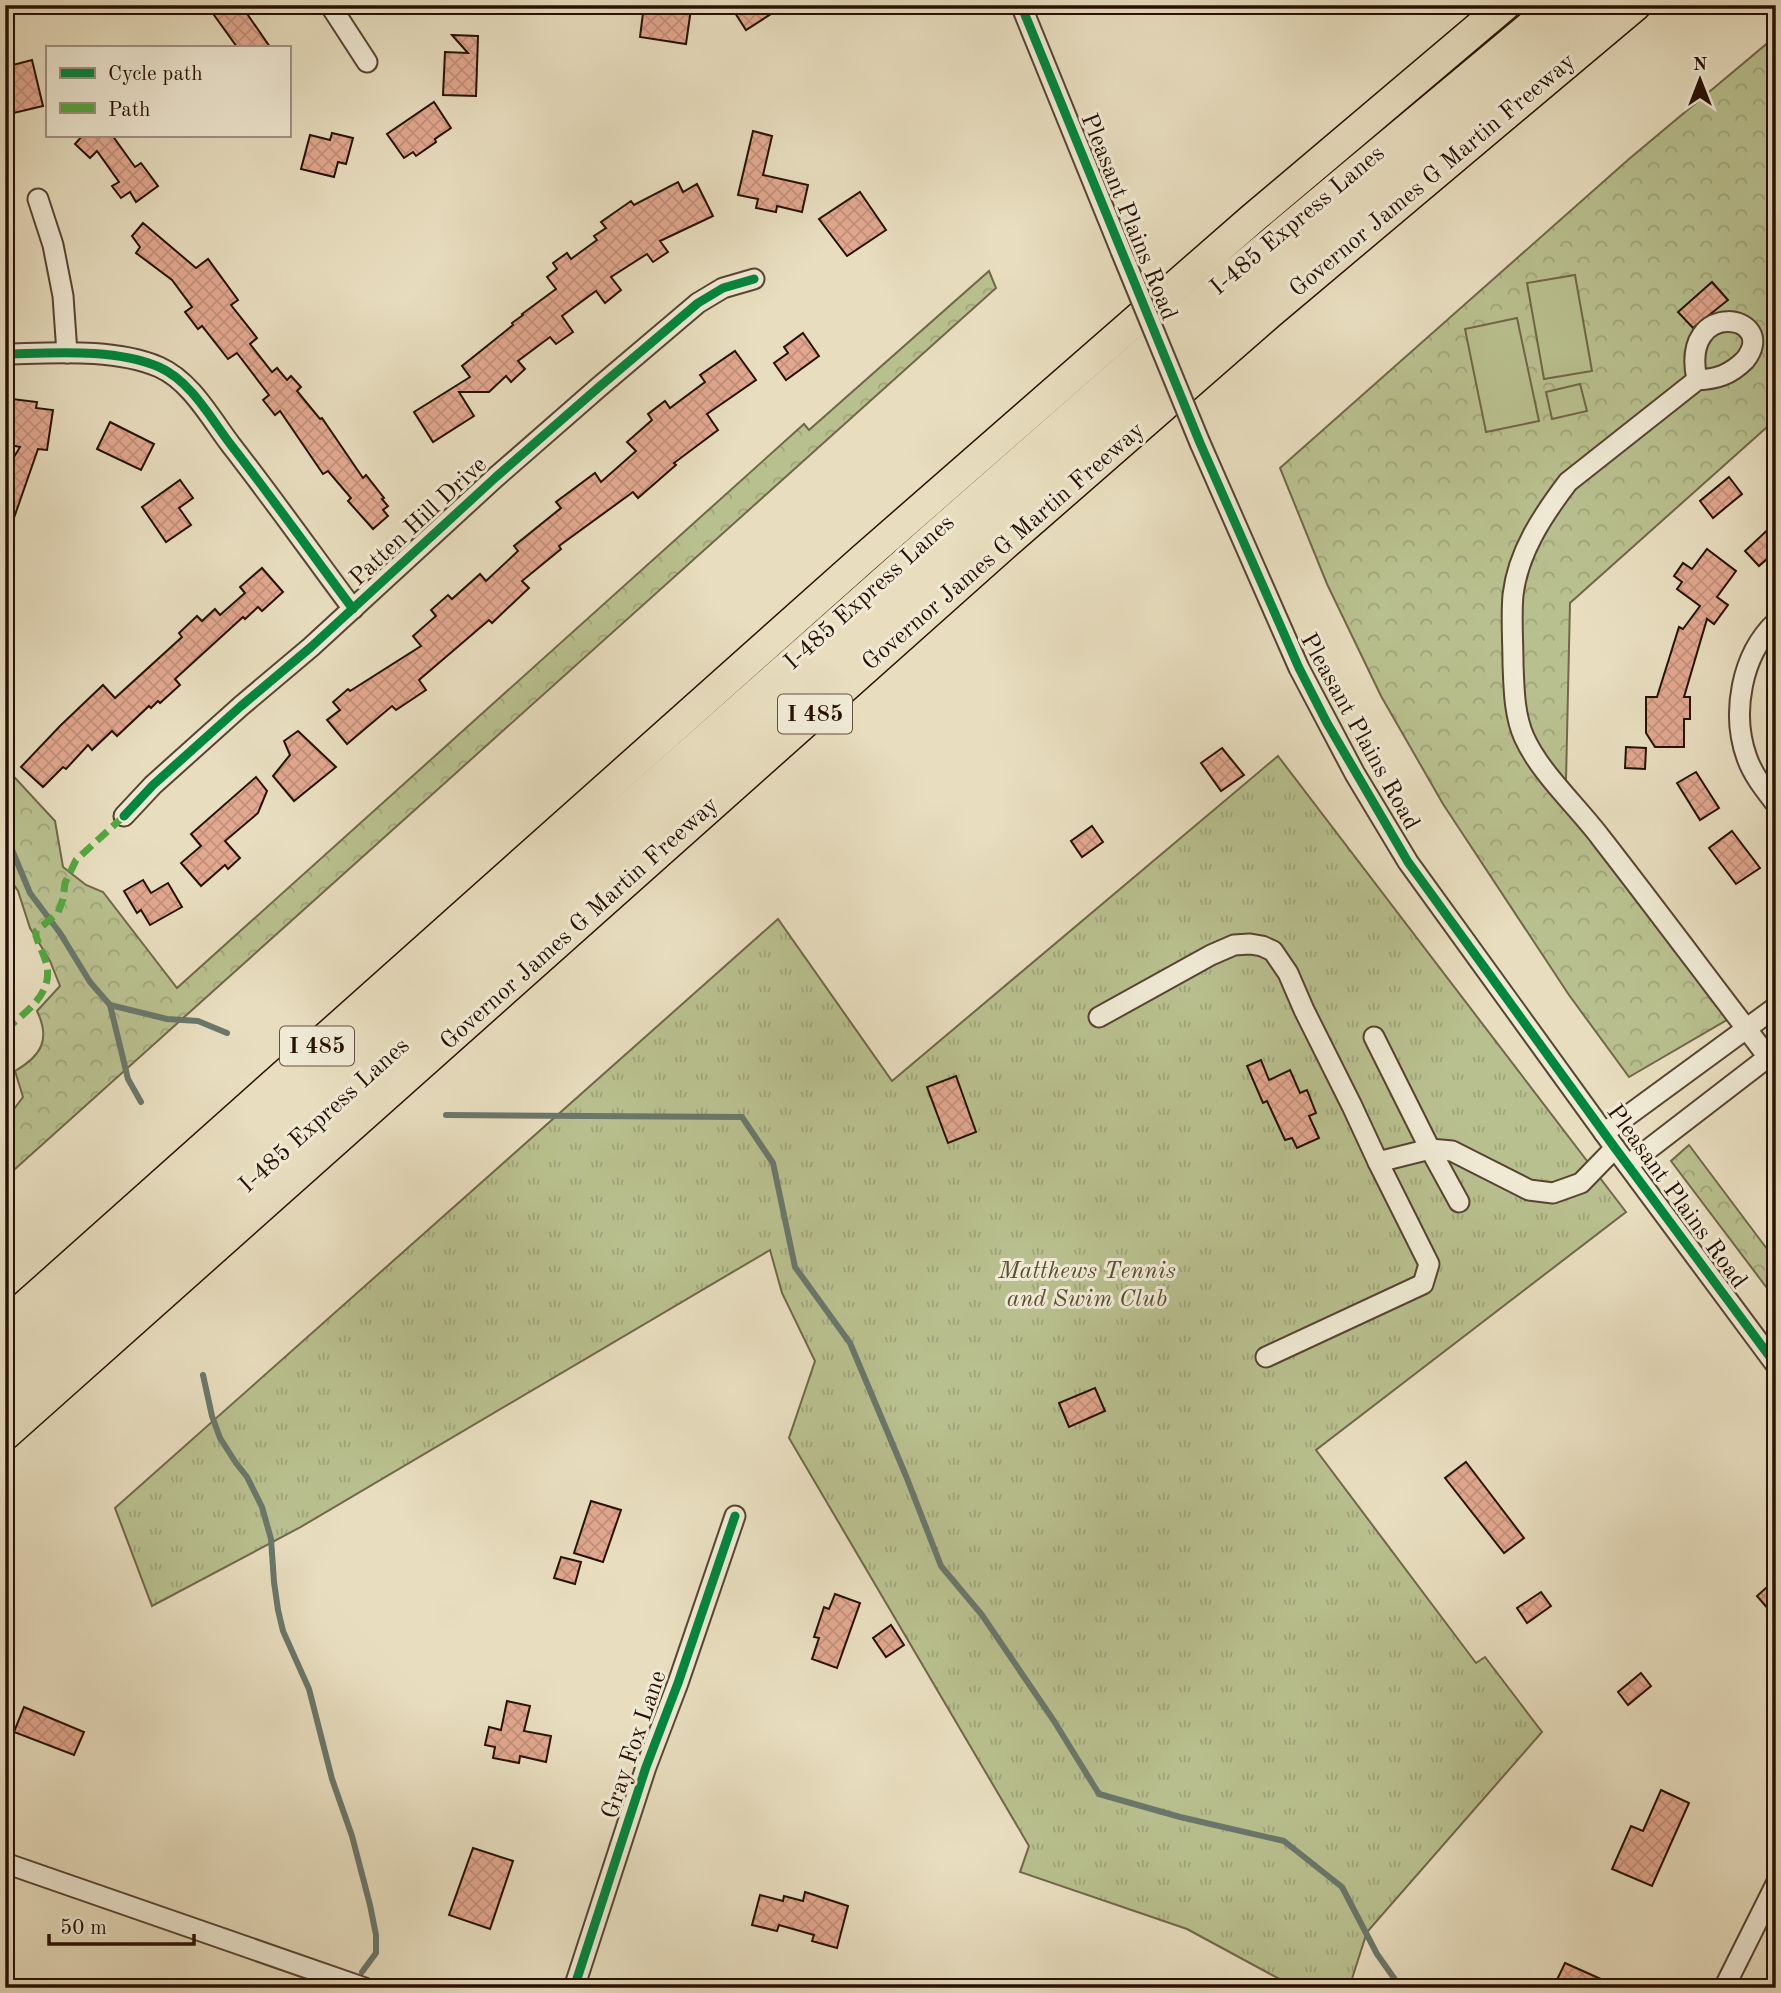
<svg xmlns="http://www.w3.org/2000/svg" width="1781" height="1993" font-family="'Old Standard TT',serif">
	<style>
		.forest { fill: url(#forest-crowns); stroke: #706848; stroke-width: 2 }
		.park { fill: url(#park-tufts); stroke: #706848; stroke-width: 2 }
		.pitch { fill: #b9c08f; stroke: #706848; stroke-width: 2 }
		.lines { fill: none; stroke-linecap: round; stroke-linejoin: round }
		.stream { stroke: #6a776a; stroke-width: 6 }
		.building { fill: url(#building-cross-hatch); stroke: #271002; stroke-width: 2 }
		.minor-casing { stroke: #574431; stroke-width: 23 }
		.highway-casing { stroke: #271002; stroke-width: 33 }
		.minor { stroke: #f0ead5; stroke-width: 19 }
		.highway { stroke: #e8debf; stroke-width: 30 }
		.minor-bridge-casing { stroke: #574431; stroke-width: 23; stroke-linecap: butt }
		.minor-bridge { stroke: #f0ead5; stroke-width: 19 }
		.quiet { stroke: #53a840; stroke-width: 7; stroke-dasharray: 14 7; stroke-linecap: butt }
		.cycleway-casing { stroke: #f0ead5; stroke-width: 13 }
		.cycleway { stroke: #00873e; stroke-width: 9 }
		.labels { text-anchor: middle; dominant-baseline: central; stroke-width: 6; stroke-linejoin: round; paint-order: stroke }
		.shield { fill: #f0ead5; stroke: #635141; stroke-width: 2 }
		.shield-label { font-size: 23px; font-weight: bold; fill: #271002 }
		.street-label { font-size: 24px; fill: #271002; stroke: #f0ead5 }
		.park-label { font-size: 24px; font-style: italic; fill: #5a4e33; stroke: #f0ead5 }
	</style>
	<defs>
		<pattern id="forest-crowns" width="20" height="18" patternUnits="userSpaceOnUse" patternTransform="scale(1.75)"><rect width="20" height="18" fill="#b9c08f"/><path d="M2 6a3 3 0 1 1 6 0M12 15a3 3 0 1 1 6 0" fill="none" stroke="#9fa47a"/></pattern>
		<pattern id="park-tufts" width="24" height="20" patternUnits="userSpaceOnUse" patternTransform="scale(1.75)"><rect width="24" height="20" fill="#b9c08f"/><path d="M3 7l-1-3M5 7V3M7 7l1-3M15 17l-1-3M17 17v-4M19 17l1-3" fill="none" stroke="#9fa47a"/></pattern>
		<pattern id="building-cross-hatch" width="8" height="8" patternUnits="userSpaceOnUse" patternTransform="scale(1.75)"><rect width="8" height="8" fill="#e2a890"/><path d="M0 0l8 8M0 8l8-8" fill="none" stroke="#c2907b"/></pattern>
	</defs>
	<rect width="100%" height="100%" fill="#e8debf"/>
	<filter id="stains"><feTurbulence type="fractalNoise" baseFrequency=".00286" numOctaves="4"/><feColorMatrix values="0 0 0 0 .2 0 0 0 0 .09 0 0 0 0 .02 0 0 0 .5 -.17"/></filter>
	<radialGradient id="worn" r=".72"><stop offset=".6" stop-color="#630" stop-opacity="0"/><stop offset="1" stop-color="#630" stop-opacity=".3"/></radialGradient>
	<g class="forest">
		<polygon points="1776,36 1776,419 1570,603 1566,780 1744,1010 1629,1077 1569,995 1443,804 1381,696 1327,584 1280,468 1629,159"/>
		<path d="M 989,271 L 996,288 L 5,1178 L 5,1121 L 23,1097 L 15,1071 C 41,1056 51,1040 37,1011 L 60,986 L 50,961 L 30,928 L 18,891 L 5,872 L 5,767 L 55,821 L 63,867 L 86,885 L 103,892 L 177,988 L 804,424 L 809,430 Z"/>
		<polygon points="1689,1145 1776,1261 1776,1300 1671,1161"/>
	</g>
	<polygon class="park" points="1278,756 1626,1212 1316,1450 1476,1663 1485,1657 1542,1732 1367,1932 1349,1988 1296,1988 1187,1929 1020,1872 1029,1846 789,1438 815,1361 782,1293 770,1250 299,1528 152,1606 115,1508 778,919 892,1081"/>
	<g class="pitch">
		<polygon points="1575,275 1592,371 1544,379 1527,283"/>
		<polygon points="1517,318 1539,421 1486,432 1465,329"/>
		<polygon points="1580,384 1587,411 1552,419 1546,392"/>
	</g>
	<g class="lines">
		<g class="stream">
			<polyline points="5,833 30,893 60,933 90,982 110,1005 128,1079 141,1102"/>
			<polyline points="110,1005 167,1019 198,1021 227,1033"/>
			<polyline points="446,1115 742,1117 773,1163 795,1267 850,1343 906,1476 941,1566 982,1615 1054,1721 1099,1794 1180,1817 1284,1841 1342,1887 1377,1954 1401,1988"/>
			<polyline points="203,1375 212,1416 220,1438 236,1463 247,1477 262,1507 271,1539 274,1582 278,1610 283,1631 309,1689 332,1779 352,1836 370,1905 376,1935 376,1953 362,1972"/>
		</g>
	</g>
	<g class="building">
		<polygon points="228,5 241,5 270,47 237,47 214,15"/>
		<polygon points="644,5 670,5 691,9 686,44 640,37"/>
		<polygon points="730,5 785,5 746,30"/>
		<polygon points="452,35 478,36 476,96 443,95 445,52 468,53"/>
		<polygon points="32,60 43,106 5,115 5,67"/>
		<polygon points="434,102 451,128 435,139 436,142 416,156 413,152 404,158 387,134"/>
		<polygon points="753,131 772,136 763,175 808,185 802,212 777,206 776,212 756,208 758,199 738,195"/>
		<polygon points="332,133 353,138 346,164 338,162 334,177 301,169 310,135 330,140"/>
		<polygon points="83,135 112,135 135,167 141,163 158,186 136,202 130,192 121,198 112,186 119,182 97,151 90,158 75,144"/>
		<polygon points="678,182 683,192 697,184 713,216 660,241 668,252 653,262 647,254 611,277 621,290 605,303 596,291 562,316 573,332 556,344 550,337 518,361 525,369 511,382 506,376 489,392 459,392 474,416 433,442 414,412 470,377 462,366 513,325 512,323 523,315 522,314 556,289 547,277 557,269 553,263 567,253 571,259 597,240 594,236 606,228 601,222 631,201 634,205"/>
		<polygon points="860,192 886,230 847,256 819,219"/>
		<polygon points="143,223 196,268 208,259 238,300 231,305 257,338 250,344 272,372 277,368 287,380 291,376 301,387 297,391 320,419 322,418 363,478 366,475 384,498 382,499 388,506 383,510 388,516 373,529 348,501 351,498 328,471 323,474 280,411 275,415 263,400 269,395 237,353 228,359 202,326 198,329 185,312 192,307 172,280 136,253 140,247 132,236"/>
		<polygon points="1712,282 1728,300 1693,328 1678,312"/>
		<polygon points="803,333 819,356 786,380 774,363 788,353 784,347"/>
		<polygon points="735,351 756,380 707,414 718,430 674,463 676,465 638,498 633,492 559,546 561,549 522,581 529,588 492,623 489,620 419,680 426,690 396,710 392,706 347,744 327,720 340,710 333,702 348,689 350,691 421,646 413,636 436,616 431,610 448,595 452,599 480,574 486,581 518,551 514,546 561,508 556,502 595,473 601,482 636,451 627,442 652,420 648,414 665,401 670,408 705,382 700,375"/>
		<polygon points="12,399 37,402 36,408 53,410 47,450 38,449 8,535 5,535 5,472 20,447 10,445 13,420 9,419"/>
		<polygon points="110,422 154,444 141,470 97,449"/>
		<polygon points="1729,477 1742,494 1713,518 1700,501"/>
		<polygon points="180,480 193,498 179,508 191,525 166,542 142,507"/>
		<polygon points="1776,522 1776,551 1759,566 1745,551"/>
		<polygon points="1707,549 1736,571 1717,597 1728,605 1714,624 1707,619 1684,697 1690,697 1690,719 1684,719 1684,747 1655,747 1646,733 1646,697 1657,697 1679,627 1683,629 1700,606 1677,589 1682,582 1674,576 1683,563 1692,569"/>
		<polygon points="262,568 283,592 262,611 258,607 245,619 243,617 175,679 180,685 160,703 158,701 151,708 149,706 117,736 112,731 92,750 88,745 66,769 63,767 43,787 21,767 60,726 103,685 115,698 182,637 179,633 197,616 202,621 215,609 220,615 245,593 240,587"/>
		<polygon points="298,731 336,767 294,801 273,776 290,755 284,741"/>
		<polygon points="1626,747 1646,748 1645,769 1625,768"/>
		<polygon points="1222,748 1244,775 1221,791 1201,763"/>
		<polygon points="1696,772 1719,808 1700,820 1677,783"/>
		<polygon points="256,777 267,791 258,813 225,841 240,858 228,869 225,865 201,886 181,863 201,846 191,834"/>
		<polygon points="1092,826 1103,842 1082,857 1071,841"/>
		<polygon points="1732,831 1760,868 1736,884 1709,848"/>
		<polygon points="143,880 151,893 168,883 182,907 150,925 141,910 137,913 124,891"/>
		<polygon points="1261,1060 1269,1080 1290,1070 1300,1093 1307,1090 1316,1113 1309,1116 1319,1138 1297,1148 1292,1138 1285,1140 1267,1101 1263,1103 1247,1066"/>
		<polygon points="956,1076 976,1132 948,1143 927,1087"/>
		<polygon points="1095,1388 1105,1411 1069,1427 1059,1403"/>
		<polygon points="1466,1462 1524,1538 1504,1553 1445,1478"/>
		<polygon points="591,1501 621,1510 603,1562 574,1553"/>
		<polygon points="561,1557 581,1562 575,1584 554,1578"/>
		<polygon points="1776,1579 1776,1618 1757,1596"/>
		<polygon points="1541,1592 1551,1606 1527,1623 1517,1608"/>
		<polygon points="835,1594 860,1603 837,1668 812,1659 819,1638 814,1637 824,1607 829,1609"/>
		<polygon points="891,1625 904,1645 886,1657 873,1638"/>
		<polygon points="1641,1673 1651,1686 1628,1705 1618,1692"/>
		<polygon points="507,1701 530,1706 524,1731 551,1736 546,1762 520,1756 519,1763 493,1758 495,1747 485,1745 489,1727 501,1730"/>
		<polygon points="24,1707 84,1732 74,1755 14,1732"/>
		<polygon points="1661,1790 1689,1803 1652,1886 1612,1869 1631,1826 1643,1831"/>
		<polygon points="473,1848 513,1861 490,1929 449,1915"/>
		<polygon points="805,1892 848,1906 837,1948 812,1941 814,1935 779,1925 777,1931 752,1925 760,1895 783,1901 784,1896 803,1901"/>
		<polygon points="1565,1963 1621,1988 1553,1988"/>
	</g>
	<g class="lines">
		<defs>
			<g id="minor">
				<polyline points="330,5 367,62"/>
				<polyline points="1021,5 1121,251"/>
				<polyline points="38,199 53,245 63,296 67,353"/>
				<path d="M 5,354 C 54,353 114,348 159,367 C 191,381 211,419 231,445 C 273,499 312,554 353,609"/>
				<path d="M 1697,380 C 1679,296 1781,315 1745,360 C 1730,375 1717,379 1697,380 L 1568,482 C 1543,515 1518,552 1513,595 C 1511,617 1513,641 1513,664 C 1514,688 1514,714 1524,737 C 1540,773 1577,806 1601,838 C 1657,910 1712,984 1768,1057"/>
				<polyline points="1200,443 1299,668 1355,774 1408,862 1615,1148 1776,1365"/>
				<path d="M 1776,622 C 1741,655 1731,714 1747,758 C 1753,775 1765,790 1776,804"/>
				<polyline points="124,816 153,785 241,706 311,647 496,477 599,387 698,303 723,288 754,279"/>
				<polyline points="1099,1017 1211,955 1234,945 1250,944 1262,946 1273,951 1288,973 1304,1010 1352,1106 1378,1162 1430,1149 1452,1151 1529,1190 1553,1193 1581,1183 1615,1148"/>
				<polyline points="1374,1037 1430,1149 1459,1202"/>
				<polyline points="1604,1133 1776,1007"/>
				<polyline points="1628,1165 1776,1051"/>
				<polyline points="1266,1357 1423,1284 1429,1264 1378,1162"/>
				<polyline points="5,1863 365,1988"/>
				<polyline points="574,1988 646,1767 678,1683 735,1516"/>
				<polyline points="1724,1988 1776,1884"/>
			</g>
			<g id="highway">
				<polyline points="5,1324 864,558 1252,219 1505,5"/>
				<polyline points="5,1360 935,536 1228,279 1556,5"/>
				<polyline points="5,1398 509,952 1150,379 1594,5"/>
				<polyline points="5,1435 1003,546 1271,312 1636,5"/>
			</g>
		</defs>
		<use href="#minor" class="minor-casing"/>
		<use href="#highway" class="highway-casing"/>
		<use href="#minor" class="minor"/>
		<use href="#highway" class="highway"/>
		<defs>
			<polyline id="minor-bridge" points="1121,251 1200,443"/>
		</defs>
		<use href="#minor-bridge" class="minor-bridge-casing"/>
		<use href="#minor-bridge" class="minor-bridge"/>
		<path class="quiet" d="M 5,1030 C 25,1012 55,994 46,962 C 43,953 39,945 36,936 L 36,931 L 58,913 L 63,899 L 65,883 L 76,860 L 124,816"/>
		<defs>
			<g id="cycleway">
				<polyline points="1021,5 1200,443 1299,668 1327,723 1408,862 1615,1148 1776,1365"/>
				<path d="M 5,354 C 54,353 114,348 159,367 C 191,381 211,419 231,445 C 273,499 312,554 353,609"/>
				<polyline points="124,816 153,785 241,706 311,647 496,477 599,387 698,303 723,288 754,279"/>
				<polyline points="574,1988 646,1767 678,1683 735,1516"/>
			</g>
		</defs>
		<use href="#cycleway" class="cycleway-casing"/>
		<use href="#cycleway" class="cycleway"/>
	</g>
	<g class="labels">
		<g class="shield">
			<rect x="778" y="694.5" width="74" height="39" rx="5"/>
			<rect x="280" y="1026.5" width="74" height="39" rx="5"/>
		</g>
		<g class="shield-label">
			<text x="815" y="714">I 485</text>
			<text x="317" y="1046">I 485</text>
		</g>
		<g class="street-label">
			<text transform="translate(1433 176) rotate(-40)">Governor James G Martin Freeway</text>
			<text transform="translate(1128 217) rotate(68)">Pleasant Plains Road</text>
			<text transform="translate(1298 221) rotate(-40)">I-485 Express Lanes</text>
			<text transform="translate(419 522) rotate(-43)">Patten Hill Drive</text>
			<text transform="translate(1004 547) rotate(-41)">Governor James G Martin Freeway</text>
			<text transform="translate(870 593) rotate(-42)">I-485 Express Lanes</text>
			<text transform="translate(1359 732) rotate(61)">Pleasant Plains Road</text>
			<text transform="translate(580 924) rotate(-42)">Governor James G Martin Freeway</text>
			<text transform="translate(325 1116) rotate(-42)">I-485 Express Lanes</text>
			<text transform="translate(1676 1197) rotate(54)">Pleasant Plains Road</text>
			<text transform="translate(635 1745) rotate(-71)">Gray Fox Lane</text>
		</g>
		<g class="park-label">
			<text x="1087" y="1272">Matthews Tennis<tspan x="1087" dy="28">and Swim Club</tspan></text>
		</g>
	</g>
	<rect width="1781" height="1993" fill="none" stroke="#e8debf" stroke-width="28"/>
	<rect x="7" y="7" width="1767" height="1979" fill="none" stroke="#271002" stroke-width="3.5"/>
	<rect x="14" y="14" width="1753" height="1965" fill="none" stroke="#271002" stroke-width="2"/>
	<rect x="46" y="46" width="245" height="91" fill="#f0ead5" stroke="#a09381" stroke-width="2"/>
	<rect x="60" y="68" width="35" height="10" fill="#00873e" stroke="#a09381" stroke-width="2"/>
	<text x="108" y="80" font-size="21" fill="#271002">Cycle path</text>
	<rect x="60" y="103" width="35" height="10" fill="#53a840" stroke="#a09381" stroke-width="2"/>
	<text x="108" y="116" font-size="21" fill="#271002">Path</text>
	<g transform="translate(1700 80)" stroke="#f0ead5" stroke-width="5" paint-order="stroke">
	<path d="M0-5L12 26L0 18L-12 26Z" fill="#271002"/>
	<text y="-10" font-size="19" font-weight="bold" text-anchor="middle" fill="#271002">N</text>
	</g>
	<path d="M49 1934v10h145v-10" fill="none" stroke="#271002" stroke-width="3.5"/>
	<text x="60" y="1934" font-size="21" fill="#271002" stroke="#f0ead5" stroke-width="5" paint-order="stroke">50 m</text>
	<rect width="100%" height="100%" filter="url(#stains)"/>
	<rect width="100%" height="100%" fill="url(#worn)"/>
</svg>
